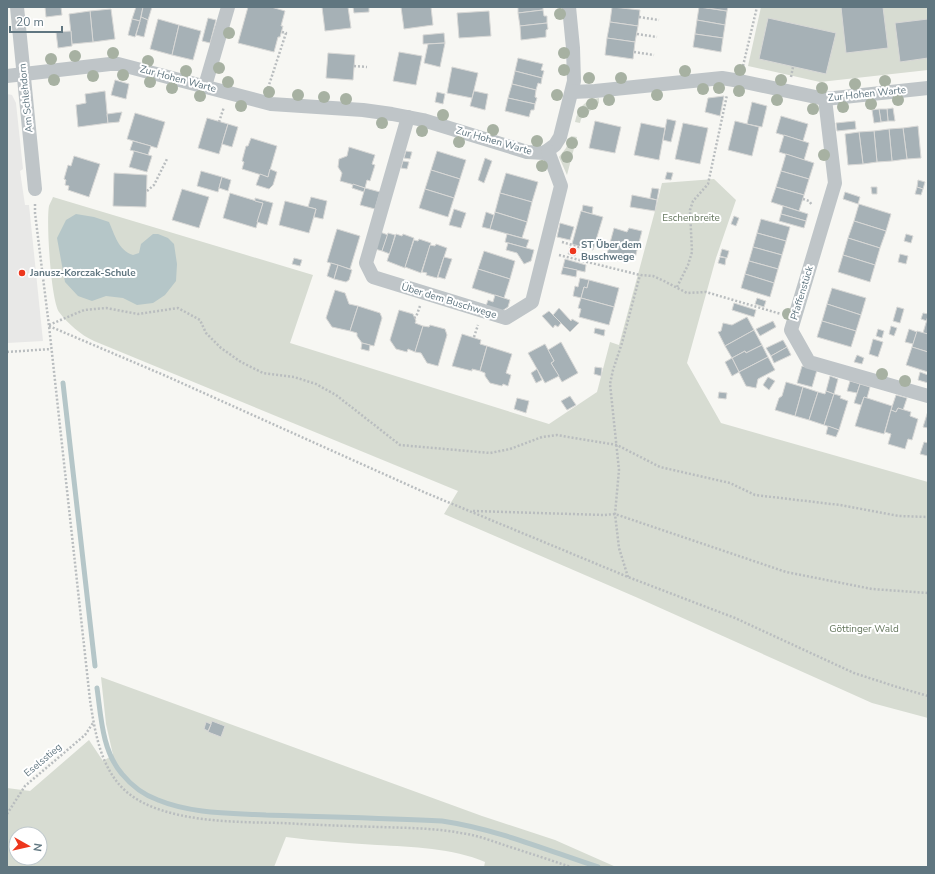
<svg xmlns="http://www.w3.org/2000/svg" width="935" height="874" font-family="'Nunito Sans',sans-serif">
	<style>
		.built { fill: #e8e8e7 }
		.green { fill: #d7dcd2; fill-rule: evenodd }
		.water { fill: #b5c6c8 }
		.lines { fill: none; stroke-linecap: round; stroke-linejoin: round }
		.stream { stroke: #b5c6c8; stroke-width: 5 }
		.building { fill: #a6b1b6; stroke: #d8d8d6 }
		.path { stroke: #b9bdbf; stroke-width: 2.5; stroke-dasharray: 2 2; stroke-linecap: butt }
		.minor { stroke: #bfc5c8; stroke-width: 14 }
		.tree { fill: #a7b1a2 }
		.poi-dot { fill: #ed371d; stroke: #fff; stroke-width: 1.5 }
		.labels { text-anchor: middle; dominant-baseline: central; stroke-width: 4; stroke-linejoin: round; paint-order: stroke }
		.street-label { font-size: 10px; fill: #607680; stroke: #fff }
		.park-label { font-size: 10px; fill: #66785f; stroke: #fff }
		.poi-label { font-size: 10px; font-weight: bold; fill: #607680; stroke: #fff; text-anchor: start }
	</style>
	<rect width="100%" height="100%" fill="#f7f7f3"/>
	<polygon class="built" points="7,94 12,95 16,103 23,169 20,171 25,205 29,205 43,341 7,343"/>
	<g class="green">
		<polygon points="761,7 928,7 928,70 820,82 748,66"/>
		<path d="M 599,98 L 599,103 L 581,119 L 580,123 L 575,122 C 578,108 584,100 599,98 Z"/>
		<polygon points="571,136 577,137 567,175 559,157 566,148"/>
		<path d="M 714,179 L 736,200 L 716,258 L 687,363 L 721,423 L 928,482 L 928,718 L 872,703 L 638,598 L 444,514 L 458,491 L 94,341 C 81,335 68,324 59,312 C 51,300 46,222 49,206 C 50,203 52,200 53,197 L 313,275 L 290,343 L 549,424 L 597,392 L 610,342 L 619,345 L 655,211 L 662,183 Z"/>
		<path d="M 101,677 L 482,816 L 555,840 L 616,867 L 484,867 L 485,862 C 453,848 412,847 377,845 C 347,843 316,841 286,837 L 274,867 L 7,867 L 7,788 L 30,791 L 89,740 L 103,761 L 113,755 L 106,724 ZM 16,834 L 40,834 L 40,858 L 16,858 Z"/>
	</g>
	<path class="water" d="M 76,214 L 94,217 L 109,222 C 115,235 118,250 133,255 L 139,253 L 141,244 L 153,234 L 158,234 L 168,238 L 174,244 L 177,264 L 176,281 L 165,295 L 153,303 L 137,305 L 123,298 L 106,296 L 92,301 L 78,296 L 65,282 L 57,238 L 66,220 Z"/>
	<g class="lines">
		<g class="stream">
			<polyline points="63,383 95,666"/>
			<path d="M 97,688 C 101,716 102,751 122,774 C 131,785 144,795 158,800 C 192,814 231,813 266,815 C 324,817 383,818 442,821 C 496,829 546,850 598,867"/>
		</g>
	</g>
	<g class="building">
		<polygon points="45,7 61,7 62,15 46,17"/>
		<polygon points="136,7 143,7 140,21 132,19"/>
		<polygon points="143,7 152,7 148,20 141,17"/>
		<polygon points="248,7 271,7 285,11 281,26 283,26 280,37 278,37 274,52 238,43"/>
		<polygon points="322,7 348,7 351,28 325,31"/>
		<polygon points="353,7 369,7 369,12 354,13"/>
		<polygon points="401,7 431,7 433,25 404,29"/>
		<polygon points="518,7 543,7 543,10 518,13"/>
		<polygon points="612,7 640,10 638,26 610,22"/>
		<polygon points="699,7 727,11 725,25 697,20"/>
		<polygon points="702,7 728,7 727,11"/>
		<polygon points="841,7 883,7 888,48 846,53"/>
		<polygon points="111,9 115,39 93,42 90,11"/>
		<polygon points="543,10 544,16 547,16 547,23 520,26 518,13"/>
		<polygon points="90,11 93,42 72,44 69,14"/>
		<polygon points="489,11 491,36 459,38 457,13"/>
		<polygon points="141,17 148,20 144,37 136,35"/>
		<polygon points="208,18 216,20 210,43 202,41"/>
		<polygon points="768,18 836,33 826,74 759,59"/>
		<polygon points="132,19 140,21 135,37 128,35"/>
		<polygon points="158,19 179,25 172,55 150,49"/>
		<polygon points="928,19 928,58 900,62 895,23"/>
		<polygon points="697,20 725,25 723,38 695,34"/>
		<polygon points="610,22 638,26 635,42 607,38"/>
		<polygon points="547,23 548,29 546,30 546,37 521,40 520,26"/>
		<polygon points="179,25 201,31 193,60 172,55"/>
		<polygon points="71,31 72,46 58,48 56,32"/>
		<polygon points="444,33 445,43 423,44 423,35"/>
		<polygon points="695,34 723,38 721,52 693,47"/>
		<polygon points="607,38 635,42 633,59 605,55"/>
		<polygon points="445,43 440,67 424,63 428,44"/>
		<polygon points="399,52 422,56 416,85 393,81"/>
		<polygon points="328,53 355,55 353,80 326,78"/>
		<polygon points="518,58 543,64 541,70 544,71 542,78 515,71"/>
		<polygon points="452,67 478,73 472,98 447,93"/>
		<polygon points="515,71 542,78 541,84 538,83 536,90 512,84"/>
		<polygon points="115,80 129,84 126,99 111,95"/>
		<polygon points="512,84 536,90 535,97 537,98 535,104 508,98"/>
		<polygon points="105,91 108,123 78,127 76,105 86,103 85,94"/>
		<polygon points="474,91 488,94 485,110 470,106"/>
		<polygon points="437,92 445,94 443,104 435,102"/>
		<polygon points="724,96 720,116 705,112 708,98"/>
		<polygon points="508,98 535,104 534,110 531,110 529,117 505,111"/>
		<polygon points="752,102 767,106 762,127 747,124"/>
		<polygon points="893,108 895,121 888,121 887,109"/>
		<polygon points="879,109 887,109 888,121 881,122"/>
		<polygon points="879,109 881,122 874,123 872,110"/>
		<polygon points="122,112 119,122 108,123 107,114"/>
		<polygon points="135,113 165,122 157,148 127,139"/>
		<polygon points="781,116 808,124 803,141 776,133"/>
		<polygon points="207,118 228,124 219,154 198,148"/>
		<polygon points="667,119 676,121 671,142 663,140"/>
		<polygon points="595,121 621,127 615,153 589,148"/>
		<polygon points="735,121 759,127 752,156 728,150"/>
		<polygon points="855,121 856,129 837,131 836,123"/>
		<polygon points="641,123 665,128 659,160 634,155"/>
		<polygon points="683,123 708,128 700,164 675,159"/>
		<polygon points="228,124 238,127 232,147 222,144"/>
		<polygon points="918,126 921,158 907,159 903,128"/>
		<polygon points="903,128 907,159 892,161 889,129"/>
		<polygon points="889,129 892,161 877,162 874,131"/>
		<polygon points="874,131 877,162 863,164 859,132"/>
		<polygon points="859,132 863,164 848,165 845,134"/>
		<polygon points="784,135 809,143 804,160 779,152"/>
		<polygon points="251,138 277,146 268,177 242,169 244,162 242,161 246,146 248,146"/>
		<polygon points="133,141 151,146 148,155 130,150"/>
		<polygon points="349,147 375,155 372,164 375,165 370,181 367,180 365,188 340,181 342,173 338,167 339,159 347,156"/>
		<polygon points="134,151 152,156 147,172 129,167"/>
		<polygon points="406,151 412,152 410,159 404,158"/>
		<polygon points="437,151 466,160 460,179 431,170"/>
		<polygon points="786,154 814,163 809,179 781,171"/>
		<polygon points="74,156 100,164 89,197 68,190 69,186 65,185 66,180 64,179 68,165 71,166"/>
		<polygon points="485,158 492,161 484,183 478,180"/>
		<polygon points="403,161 409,162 407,169 401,168"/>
		<polygon points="270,169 277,172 273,185 269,189 256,185 260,174 268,177"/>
		<polygon points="431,170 460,179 454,198 425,189"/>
		<polygon points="201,171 222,177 218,192 197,186"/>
		<polygon points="781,171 809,179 804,195 776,187"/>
		<polygon points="667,172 673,173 671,180 665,179"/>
		<polygon points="114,173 147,175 146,207 113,206"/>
		<polygon points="506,173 538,182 532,202 500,193"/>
		<polygon points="222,177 231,180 228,191 219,188"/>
		<polygon points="918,180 925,182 923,189 917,187"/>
		<polygon points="353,184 365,188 364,192 352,188"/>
		<polygon points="776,187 804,195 799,211 771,202"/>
		<polygon points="871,187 877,187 877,194 872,194"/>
		<polygon points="917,187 923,189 921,195 915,194"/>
		<polygon points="365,188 380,192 375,209 360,205"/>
		<polygon points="652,188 659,189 657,200 650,198"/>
		<polygon points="182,189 209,197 199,228 172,220"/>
		<polygon points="425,189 454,198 448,217 419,208"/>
		<polygon points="845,192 860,197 858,204 843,199"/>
		<polygon points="230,193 263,203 256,228 223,218"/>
		<polygon points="500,193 532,202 527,222 495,212"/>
		<polygon points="632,195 657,200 655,211 630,207"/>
		<polygon points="311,197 327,201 323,219 314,217 316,209 308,207"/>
		<polygon points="255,198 273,203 267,225 257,222 263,203 255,201"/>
		<polygon points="285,201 316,209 309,233 279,225"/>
		<polygon points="859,204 891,214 886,231 854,221"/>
		<polygon points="583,205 593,207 592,214 582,211"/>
		<polygon points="783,206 808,214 806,221 781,214"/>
		<polygon points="454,209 466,213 461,228 449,225"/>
		<polygon points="581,211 603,217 593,250 572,244"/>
		<polygon points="486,212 494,215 490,229 482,227"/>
		<polygon points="495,212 527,222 522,238 490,229"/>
		<polygon points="781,214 806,221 804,228 779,221"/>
		<polygon points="734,216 739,218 736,226 731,224"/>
		<polygon points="761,219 790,227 786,241 757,233"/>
		<polygon points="854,221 886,231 880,248 848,238"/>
		<polygon points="560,223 574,227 570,240 557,237"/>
		<polygon points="614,228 627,232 629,228 642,231 635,258 622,255 621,257 607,254"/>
		<polygon points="337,229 360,236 350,269 327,262"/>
		<polygon points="380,232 388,235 382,251 375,249"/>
		<polygon points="388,233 395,235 390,254 382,251"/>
		<polygon points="757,233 786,241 782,255 753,247"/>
		<polygon points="396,234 402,236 403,234 414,238 405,268 387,261"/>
		<polygon points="507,234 529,240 526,248 505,242"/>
		<polygon points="906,234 913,236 911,243 904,241"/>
		<polygon points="848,238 880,248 875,265 843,255"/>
		<polygon points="419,239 431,243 421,273 405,267 414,240 418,241"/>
		<polygon points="508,243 534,250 531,261 524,264 517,253 506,250"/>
		<polygon points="436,244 447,248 437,278 426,275 427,273 422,272 430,245 435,246"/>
		<polygon points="570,247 577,249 575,256 568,254"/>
		<polygon points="753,247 782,255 778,269 749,261"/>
		<polygon points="722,249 729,251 727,258 720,256"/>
		<polygon points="484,251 515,261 510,279 478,269"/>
		<polygon points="900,254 908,256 906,264 898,262"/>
		<polygon points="843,255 875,265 870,282 838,272"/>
		<polygon points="444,257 452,259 445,279 438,277"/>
		<polygon points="720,257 726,258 725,265 718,263"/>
		<polygon points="294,258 302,260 300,266 292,264"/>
		<polygon points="565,259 586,265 585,272 563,267"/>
		<polygon points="749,261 778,269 774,283 745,274"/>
		<polygon points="331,263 338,265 334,279 327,276"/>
		<polygon points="338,265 352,270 349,280 346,282 334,279"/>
		<polygon points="563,267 577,270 576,277 561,274"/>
		<polygon points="478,269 510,279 504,298 472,288"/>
		<polygon points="745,274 774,283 770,297 741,288"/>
		<polygon points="580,278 589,280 587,288 584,287 581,298 573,296 575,286 578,287"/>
		<polygon points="589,280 619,288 614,307 581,298 584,287 587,288"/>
		<polygon points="832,288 866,298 861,315 827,304"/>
		<polygon points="335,290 345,293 349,304 358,306 350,331 332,327 326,318"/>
		<polygon points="495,295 510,300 508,307 502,311 486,306 488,300 493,302"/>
		<polygon points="581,298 614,307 609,325 579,317 581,309 578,308"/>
		<polygon points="757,298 766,301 764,307 755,304"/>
		<polygon points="734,303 756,310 754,317 732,310"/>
		<polygon points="827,304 861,315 856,331 822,321"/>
		<polygon points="358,306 380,313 382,318 374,346 362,343 357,336 357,333 350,331"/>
		<polygon points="897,307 904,309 900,323 893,321"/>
		<polygon points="559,308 571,321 572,319 579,323 570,332 553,315"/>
		<polygon points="399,310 413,314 416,321 415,323 423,326 415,352 408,349 407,352 396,349 390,340"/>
		<polygon points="549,311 561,323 558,327 555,325 553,328 542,316"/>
		<polygon points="923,313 928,314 927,321 921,319"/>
		<polygon points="928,316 928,334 923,333"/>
		<polygon points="747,317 754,330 725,346 718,332 721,331 723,323 732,325"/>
		<polygon points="773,321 776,327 760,336 756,329"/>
		<polygon points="822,321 856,331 851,347 817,337"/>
		<polygon points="430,325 445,329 447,335 438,366 427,363 421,353 415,352 423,326 429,327"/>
		<polygon points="891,326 897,328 894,336 889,334"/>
		<polygon points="595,328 605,330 604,336 594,333"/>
		<polygon points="878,329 884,331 882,338 876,336"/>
		<polygon points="909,329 917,332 913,344 905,342"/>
		<polygon points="754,330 762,345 746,353 745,351 732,358 725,346"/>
		<polygon points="917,331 928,334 928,352 912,347"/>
		<polygon points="462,334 481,340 480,344 487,346 480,371 472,369 472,371 452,366"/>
		<polygon points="873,339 883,342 878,357 869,354"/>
		<polygon points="783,340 787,347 771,356 766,348"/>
		<polygon points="561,342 578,373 562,382 551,363 554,361 548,350"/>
		<polygon points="362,343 370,345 369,351 361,349"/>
		<polygon points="545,344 554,361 551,363 559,376 545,383 528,353"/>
		<polygon points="762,345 768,357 739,372 732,358 745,351 746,353"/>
		<polygon points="487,346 512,354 506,373 511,375 508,386 503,384 502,386 490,383 485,376 485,373 480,371"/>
		<polygon points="787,347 791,355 774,363 771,356"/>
		<polygon points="912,347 928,352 928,372 906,365"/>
		<polygon points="857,355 864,358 862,364 854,362"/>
		<polygon points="768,357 775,370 758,379 756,388 746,386 739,372"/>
		<polygon points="732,358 739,372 732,376 725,362"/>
		<polygon points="802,366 817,370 812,387 797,383"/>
		<polygon points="595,367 602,368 601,376 594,374"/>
		<polygon points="537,369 542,380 536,383 531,373"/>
		<polygon points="920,372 928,375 928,383 918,380"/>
		<polygon points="830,376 838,379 834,394 826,391"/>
		<polygon points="768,377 775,381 769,390 763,385"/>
		<polygon points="850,381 860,384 857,393 847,391"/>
		<polygon points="786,382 803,387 795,416 775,410 779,398 782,396"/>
		<polygon points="860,384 870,387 867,398 864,397 861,405 854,403"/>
		<polygon points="803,387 818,392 809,420 795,416"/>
		<polygon points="826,391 834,394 824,425 809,420 818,392 825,394"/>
		<polygon points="719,392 727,393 726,399 718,398"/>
		<polygon points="834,394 841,396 840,398 848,401 839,430 824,425"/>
		<polygon points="896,395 907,398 903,410 898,408 896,412 891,410"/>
		<polygon points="570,396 576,405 567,410 561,401"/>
		<polygon points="864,397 892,406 884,434 855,426"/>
		<polygon points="517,398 529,401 526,413 514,409"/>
		<polygon points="898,408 911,412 910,416 918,419 912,440 908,439 905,449 888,444 891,434 885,432 891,410 896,412"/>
		<polygon points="928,411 928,428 923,427"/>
		<polygon points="828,426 839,430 836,437 826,434"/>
		<polygon points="924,442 928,443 928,456 920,454"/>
		<polygon points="212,721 225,726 221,737 208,732"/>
		<polygon points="206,722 211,724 208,731 204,729"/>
	</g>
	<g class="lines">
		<g class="path">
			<polyline points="639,17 659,20"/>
			<polyline points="637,34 657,37"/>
			<polyline points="634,52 654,55"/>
			<polyline points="354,66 367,67"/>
			<polyline points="743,66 757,7"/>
			<polyline points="791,77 793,67"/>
			<polyline points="268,88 286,33 282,32"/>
			<polyline points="219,122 224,107"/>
			<polyline points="147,191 154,185 167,159"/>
			<polyline points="803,199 809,201 812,205"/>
			<path d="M 35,204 L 35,213 L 49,326 L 90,700 C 95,733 101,771 128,793 C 165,823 237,822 283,823 C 315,825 347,826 380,827 C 407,828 434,828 461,833 C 477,835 492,841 507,846 C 529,853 550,860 571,867"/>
			<polyline points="562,242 579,247 580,246"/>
			<polyline points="559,255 640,275 653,276 664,281 687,293 706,292 781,314"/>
			<polyline points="677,287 688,265 692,252 690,210 693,201 708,184 727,95"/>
			<polyline points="414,318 416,317 420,306"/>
			<polyline points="49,325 84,310 106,308 138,314 178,308 200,320 206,333 221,348 241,362 263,373 294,377 316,384 336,395 400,445 490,453 510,449 542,437 557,435 574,438 617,445 660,467 730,483 755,495 840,505 899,516 928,517"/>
			<polyline points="49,326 166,376 426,493 628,577 735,618 854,673 897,687 928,696"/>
			<polyline points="474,337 478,325"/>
			<polyline points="7,352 51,349"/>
			<polyline points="473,511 604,515 615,514 786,572 872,589 928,593"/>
			<polyline points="628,577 619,548 615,514 619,470 610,384 613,370 622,343 640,275"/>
			<polyline points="7,814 25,786 85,735 93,723"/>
		</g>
		<g class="minor">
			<polyline points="17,7 35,189"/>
			<polyline points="7,76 110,64 118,64 271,104 363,110 392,114 423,120 527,152 544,153 555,145 560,137 574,81 573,48 569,7"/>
			<polyline points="205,86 228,7"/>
			<polyline points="572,92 595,91 722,78 740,81 825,99 928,88"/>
			<polyline points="825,99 835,183 791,330 809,362 928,396"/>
			<polyline points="408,117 366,263 373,277 506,318 532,302 561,186 548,151"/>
		</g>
	</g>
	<g class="tree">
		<circle cx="560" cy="14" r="6"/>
		<circle cx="229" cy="33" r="6"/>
		<circle cx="113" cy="53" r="6"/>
		<circle cx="564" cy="53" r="6"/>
		<circle cx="75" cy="56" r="6"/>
		<circle cx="51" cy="59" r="6"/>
		<circle cx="148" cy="61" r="6"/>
		<circle cx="219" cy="68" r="6"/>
		<circle cx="564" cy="70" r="6"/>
		<circle cx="740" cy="70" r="6"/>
		<circle cx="186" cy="71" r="6"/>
		<circle cx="685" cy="71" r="6"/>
		<circle cx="123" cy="75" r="6"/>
		<circle cx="93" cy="76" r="6"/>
		<circle cx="589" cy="78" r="6"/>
		<circle cx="621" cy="78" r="6"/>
		<circle cx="54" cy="80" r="6"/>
		<circle cx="781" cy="80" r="6"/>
		<circle cx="885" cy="81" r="6"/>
		<circle cx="150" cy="82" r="6"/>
		<circle cx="228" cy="82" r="6"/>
		<circle cx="855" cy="84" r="6"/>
		<circle cx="172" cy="88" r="6"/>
		<circle cx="719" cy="88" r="6"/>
		<circle cx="822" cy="88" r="6"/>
		<circle cx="703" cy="89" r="6"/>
		<circle cx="739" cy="91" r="6"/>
		<circle cx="269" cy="92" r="6"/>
		<circle cx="298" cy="95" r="6"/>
		<circle cx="557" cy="95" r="6"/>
		<circle cx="657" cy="95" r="6"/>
		<circle cx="200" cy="96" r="6"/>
		<circle cx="324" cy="97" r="6"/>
		<circle cx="346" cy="99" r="6"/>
		<circle cx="609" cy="100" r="6"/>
		<circle cx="777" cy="100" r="6"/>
		<circle cx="898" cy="100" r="6"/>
		<circle cx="592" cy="104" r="6"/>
		<circle cx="871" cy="104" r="6"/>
		<circle cx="241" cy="106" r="6"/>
		<circle cx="843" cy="107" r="6"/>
		<circle cx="813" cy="109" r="6"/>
		<circle cx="583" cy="112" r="6"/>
		<circle cx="443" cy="115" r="6"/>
		<circle cx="382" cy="123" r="6"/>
		<circle cx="493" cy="130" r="6"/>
		<circle cx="422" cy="131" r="6"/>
		<circle cx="537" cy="141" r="6"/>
		<circle cx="459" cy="142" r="6"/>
		<circle cx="572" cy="143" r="6"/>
		<circle cx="824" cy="155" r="6"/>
		<circle cx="567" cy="157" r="6"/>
		<circle cx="542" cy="166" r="6"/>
		<circle cx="788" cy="314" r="6"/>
		<circle cx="882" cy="374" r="6"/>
		<circle cx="905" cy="381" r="6"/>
	</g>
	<g class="poi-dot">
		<circle cx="573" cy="251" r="4"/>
		<circle cx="22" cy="273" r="4"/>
	</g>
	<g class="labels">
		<g class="street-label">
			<text transform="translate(178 79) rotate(15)">Zur Hohen Warte</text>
			<text transform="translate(867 94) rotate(-6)">Zur Hohen Warte</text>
			<text transform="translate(26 98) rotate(-96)">Am Schlehdorn</text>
			<text transform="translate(494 141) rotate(16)">Zur Hohen Warte</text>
			<text transform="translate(802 293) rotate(-73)">Pfaffenstück</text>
			<text transform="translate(449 301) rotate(17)">Über dem Buschwege</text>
			<text transform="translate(43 760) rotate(-40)">Eselsstieg</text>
		</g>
		<g class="park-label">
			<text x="691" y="218">Eschenbreite</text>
			<text x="864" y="629">Göttinger Wald</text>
		</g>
		<g class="poi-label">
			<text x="581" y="245">ST Über dem<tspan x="581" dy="12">Buschwege</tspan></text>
			<text x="30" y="273">Janusz-Korczak-Schule</text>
		</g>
	</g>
	<rect width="935" height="874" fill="none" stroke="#607680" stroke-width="16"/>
	<g transform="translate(28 846) rotate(98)"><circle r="19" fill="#ffffff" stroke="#bfc8cc"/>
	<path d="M0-3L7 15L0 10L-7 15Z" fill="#ed371d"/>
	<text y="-6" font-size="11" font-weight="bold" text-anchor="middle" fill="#607680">N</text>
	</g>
	<path d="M10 26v6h52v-6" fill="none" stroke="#607680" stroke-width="2"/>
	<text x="16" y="26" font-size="12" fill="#607680" stroke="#ffffff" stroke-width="3" paint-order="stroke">20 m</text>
</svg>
